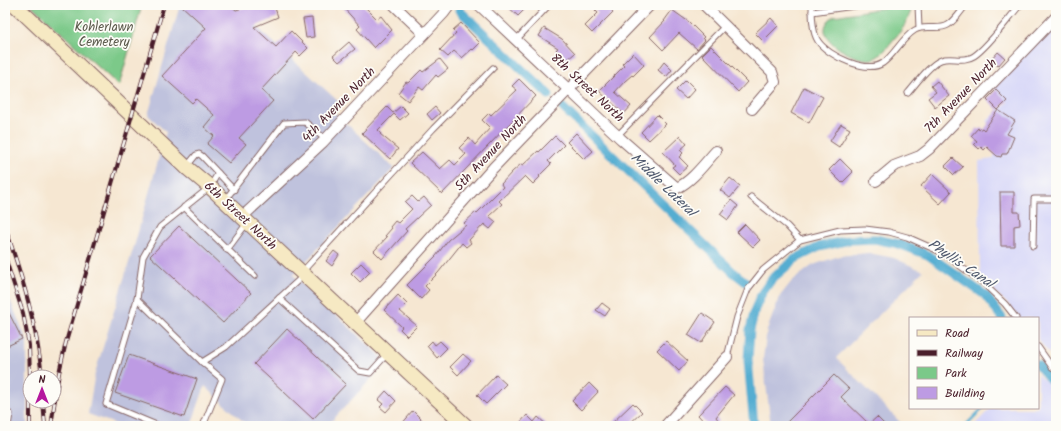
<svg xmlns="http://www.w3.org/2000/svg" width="1061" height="431" font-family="Kalam,sans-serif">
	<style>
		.built { fill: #d7d7f8 }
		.industrial { fill: #bfc2dd }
		.green { fill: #7bc989; stroke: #62745a }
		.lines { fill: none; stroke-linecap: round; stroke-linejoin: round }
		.stream { stroke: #54add1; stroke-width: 2.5 }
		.canal { stroke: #54add1; stroke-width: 9 }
		.building { fill: #bd9be3 }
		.lane-casing { stroke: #866565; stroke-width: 7 }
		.street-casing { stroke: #866565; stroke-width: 12 }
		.secondary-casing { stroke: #866565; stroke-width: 16 }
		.lane { stroke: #fff; stroke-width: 5 }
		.street { stroke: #fff; stroke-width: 10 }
		.secondary { stroke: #f6e9c3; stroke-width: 14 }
		.rail-casing { stroke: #4a1f2b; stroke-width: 4 }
		.rail { stroke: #fdfcf7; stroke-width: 2.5; stroke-dasharray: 8; stroke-linecap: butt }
		.labels { text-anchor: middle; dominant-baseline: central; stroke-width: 3.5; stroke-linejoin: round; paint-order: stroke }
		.park-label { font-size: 13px; fill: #5b5a4c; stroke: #fdfcf7 }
		.street-label { font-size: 13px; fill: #4a1f2b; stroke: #fdfcf7 }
		.water-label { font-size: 14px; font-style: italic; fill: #4e586d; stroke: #fdfcf7 }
	</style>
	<rect width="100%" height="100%" fill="#fdfcf7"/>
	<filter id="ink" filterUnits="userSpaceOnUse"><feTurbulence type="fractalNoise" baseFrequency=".025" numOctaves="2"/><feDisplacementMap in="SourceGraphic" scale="8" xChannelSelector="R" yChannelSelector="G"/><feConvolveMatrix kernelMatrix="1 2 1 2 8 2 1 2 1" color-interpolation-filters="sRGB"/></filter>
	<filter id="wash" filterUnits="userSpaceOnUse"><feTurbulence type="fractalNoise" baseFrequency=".012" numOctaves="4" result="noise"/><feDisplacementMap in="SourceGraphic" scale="16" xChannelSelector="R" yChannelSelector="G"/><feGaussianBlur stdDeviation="0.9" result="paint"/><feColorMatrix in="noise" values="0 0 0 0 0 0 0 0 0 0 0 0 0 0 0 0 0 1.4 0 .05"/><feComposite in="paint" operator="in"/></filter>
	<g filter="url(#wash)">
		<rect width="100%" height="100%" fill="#f6e7d2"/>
		<g class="built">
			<polygon points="1052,26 1056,28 1056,361 1038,340 1038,318 1020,318 1008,304 980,277 979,161 993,159 1003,135 987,121 1008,102 994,88"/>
			<polygon points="1038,373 1040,377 1056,388 1056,426 973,426 991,408 1038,408"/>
		</g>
		<g class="industrial">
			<polygon points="180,5 233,5 340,103 333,111 394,168 293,275 387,362 327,426 248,426 205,386 191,426 121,426 88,414 95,373 135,243 166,132 148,115"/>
			<polygon points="868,253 894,258 923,271 836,358 904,426 771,426 763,359 767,330 780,296 792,281 813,265 839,256"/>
			<polygon points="5,288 27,341 27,426 5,426"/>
		</g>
		<g class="green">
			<polygon points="31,5 142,5 119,86"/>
			<path d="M 901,5 L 908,5 L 911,10 C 908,22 902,30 894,39 C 888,46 881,57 872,59 C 857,63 804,36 834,16 Z"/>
		</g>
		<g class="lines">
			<polyline class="stream" points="965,426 983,408"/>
			<g class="canal">
				<polyline points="459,10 549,95"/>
				<polyline points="561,106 734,273 746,282"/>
				<polyline points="1038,365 1050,379 1056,382"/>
				<polyline points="754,426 748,360 750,330 755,309 762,293 772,279 795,259 819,247 849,240 875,239 899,244 928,255 985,295 1002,318"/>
			</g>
		</g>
		<g id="blocks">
			<g class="building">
				<polygon points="181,5 230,5 236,10 253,5 274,5 278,17 254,27 276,47 291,31 308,48 300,56 296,52 261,90 273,101 239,138 246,144 229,163 207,144 214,136 204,127 214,115 196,99 192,103 162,76 206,28"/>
				<polygon points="341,5 363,5 377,19 381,16 392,30 374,48 357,29 360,26"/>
				<polygon points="506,5 529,5 518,16"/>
				<polygon points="600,5 607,5 613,12 592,33 585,26 598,13 595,10"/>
				<polygon points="672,10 689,22 704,37 703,38 705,40 697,49 679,33 663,50 650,37 665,21 664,21"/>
				<polygon points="312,18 314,37 306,38 303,19"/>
				<polygon points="771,18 778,26 763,41 755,33"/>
				<polygon points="461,23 480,43 473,50 472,49 462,58 454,51 448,57 440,50 456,33 453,30"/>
				<polygon points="544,28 562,39 575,53 566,61 556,50 558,48 539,36"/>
				<polygon points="349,42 355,49 339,62 333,56"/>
				<polygon points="711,46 747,82 738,92 702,55"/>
				<polygon points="998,52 1005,58 998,66 991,60"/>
				<polygon points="633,53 644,65 633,76 632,75 625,81 615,92 631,106 624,114 599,91 624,66 622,64"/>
				<polygon points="440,59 448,69 438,77 436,75 423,90 419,87 408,101 398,93 406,82 408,83 421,70 423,72"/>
				<polygon points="664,62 672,70 666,77 658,70"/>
				<polygon points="519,79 536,96 442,194 410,163 422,152 440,169 450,160 455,165 466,154 459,148 469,138 475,145 490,128 482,120 489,113 491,115 517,90 512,86"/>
				<polygon points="686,80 695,89 686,99 676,90"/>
				<polygon points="937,81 949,96 935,107 928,98 936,92 931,86"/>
				<polygon points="804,87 823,97 809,123 791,113"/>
				<polygon points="996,90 1007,101 998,110 987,99"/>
				<polygon points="401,106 408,113 400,120 394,114 378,130 381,133 380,134 398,149 390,159 362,133 387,107 393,113"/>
				<polygon points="435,107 440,113 432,120 427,114"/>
				<polygon points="998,110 1015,121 1007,134 1014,137 1007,154 1002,154 1001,157 997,156 987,147 984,150 981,147 979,149 974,144 977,141 971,136 978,128 979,130 982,128 984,130"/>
				<polygon points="657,115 666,124 649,140 641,132"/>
				<polygon points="841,124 850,129 839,147 830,141"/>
				<polygon points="576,133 593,151 584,159 567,142"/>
				<polygon points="555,136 564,145 548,161 551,164 539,176 540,177 533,184 525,176 499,201 502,204 489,216 496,222 490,229 484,224 469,240 471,243 466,247 462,243 438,273 425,286 429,290 421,299 407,285 436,256 448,240 466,225 464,223 476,212 477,213 503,187 501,184 512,172 521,164 523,165 538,151 539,152"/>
				<polygon points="680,136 687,144 680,150 683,153 679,157 688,166 679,174 672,167 675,165 663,152"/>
				<polygon points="953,158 963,167 954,175 945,166"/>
				<polygon points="840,159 853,172 842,183 829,170"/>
				<polygon points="932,174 951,192 940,204 921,186"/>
				<polygon points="730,178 740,186 730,198 720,190"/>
				<polygon points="1000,192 1014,192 1014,212 1019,212 1020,225 1014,226 1014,246 1001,246"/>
				<polygon points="412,196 418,202 424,197 431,205 405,229 407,231 382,259 374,251 387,237 385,236 392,228 390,227 395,221 398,223 412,209 405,202"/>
				<polygon points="731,200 738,206 728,220 720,214"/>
				<polygon points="745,224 760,240 753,247 737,232"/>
				<polygon points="179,226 251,293 223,323 150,256"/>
				<polygon points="334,251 339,255 332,266 326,261"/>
				<polygon points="361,263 370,272 360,282 351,273"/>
				<polygon points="398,295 407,304 400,311 417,326 407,336 400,329 402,327 384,310"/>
				<polygon points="602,303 610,309 605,316 596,310"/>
				<polygon points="5,305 22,339 5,347"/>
				<polygon points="702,313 715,322 701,343 688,335"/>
				<polygon points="287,329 346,384 313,419 254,364"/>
				<polygon points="432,341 435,345 440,341 447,348 437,358 427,346"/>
				<polygon points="666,341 688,361 679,371 657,350"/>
				<polygon points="463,354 471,361 458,375 450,367"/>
				<polygon points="129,355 197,379 184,417 115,393"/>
				<polygon points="496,375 506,384 486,404 477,395"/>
				<polygon points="834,375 849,389 841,397 869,424 877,417 886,426 783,426"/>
				<polygon points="589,383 598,392 581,410 572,401"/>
				<polygon points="725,387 734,395 716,417 719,421 714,426 708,426 698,415"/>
				<polygon points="386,391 396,401 386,412 380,407 383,404 378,400"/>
				<polygon points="633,403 642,412 627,426 609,426"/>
				<polygon points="413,411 424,422 421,426 400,426"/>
				<polygon points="527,415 534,422 538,417 548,426 517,426"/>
			</g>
		</g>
	</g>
	<g filter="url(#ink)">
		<use href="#blocks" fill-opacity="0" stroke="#866565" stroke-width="1"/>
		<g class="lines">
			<defs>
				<g id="lane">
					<path d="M 812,5 C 812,16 812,32 818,41 C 828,56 867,74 883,63 C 895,54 902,38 915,30 C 925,24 938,31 948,25 C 955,21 961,11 966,5"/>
					<polyline points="918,5 919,28"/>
					<polyline points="812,12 861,5"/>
					<polyline points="516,40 549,5"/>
					<path d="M 908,93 C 916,84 930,64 941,60 C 951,56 963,63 974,56 C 988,47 1008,19 1020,5"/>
					<polyline points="618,135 726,25"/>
					<polyline points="187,166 196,155 199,154 202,156 234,190"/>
					<polyline points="751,197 787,226 800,240"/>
					<polyline points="225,200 284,123 305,122 325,139"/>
					<polyline points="184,207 255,276"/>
					<polyline points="1033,246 1034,199 1056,199"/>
					<polyline points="227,250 247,223"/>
					<polyline points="302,272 433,129 493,68"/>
					<polyline points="279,298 359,371 370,373 387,354"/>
					<polyline points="137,299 202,362 222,379 203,426"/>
					<polyline points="1038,347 1052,367 1056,369"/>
					<polyline points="727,357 737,317 748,289 763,270 800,240 840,230 865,229 889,232 907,237 941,252 982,282 1005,304 1016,318"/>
					<polyline points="202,362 226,347 303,276"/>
					<polyline points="8,426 10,414"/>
					<polyline points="159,426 106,404 137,299 143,257 160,227 210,187 218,173"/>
				</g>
				<g id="street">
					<polyline points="394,5 424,34"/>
					<path d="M 479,5 L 621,139 L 677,188 C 693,180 704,164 716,151"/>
					<polyline points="704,5 772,72 775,82 752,109"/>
					<polyline points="876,181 894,166 920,156 929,149 1056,17"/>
					<polyline points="242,217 323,142 444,13 450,5"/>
					<polyline points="355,323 493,168 650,5"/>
					<polyline points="665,426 727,357"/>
				</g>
				<polyline id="secondary" points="15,5 186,167 210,187 466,426"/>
			</defs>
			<use href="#lane" class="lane-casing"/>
			<use href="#street" class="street-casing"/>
			<use href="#secondary" class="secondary-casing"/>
			<use href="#lane" class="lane"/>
			<use href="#street" class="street"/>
			<use href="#secondary" class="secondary"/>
			<defs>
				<g id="rail">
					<path d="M 5,227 C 22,276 37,325 42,377"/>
					<polyline points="5,257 23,313 29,345 30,377"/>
					<polyline points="43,401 45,426"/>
					<polyline points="30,426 30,401"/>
					<polyline points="51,426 59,373 66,342 164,5"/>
				</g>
			</defs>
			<use href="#rail" class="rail-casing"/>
			<use href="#rail" class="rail"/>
		</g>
	</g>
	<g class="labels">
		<g class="park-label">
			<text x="104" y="27">Kohlerlawn<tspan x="104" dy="15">Cemetery</tspan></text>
		</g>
		<g class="street-label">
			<text transform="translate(587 88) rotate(43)">8th Street North</text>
			<text transform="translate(961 96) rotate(-46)">7th Avenue North</text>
			<text transform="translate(339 105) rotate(-46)">4th Avenue North</text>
			<text transform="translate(491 153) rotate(-47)">5th Avenue North</text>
			<text transform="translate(240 216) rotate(43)">6th Street North</text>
		</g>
		<g class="water-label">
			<text transform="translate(663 185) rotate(44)">Middle Lateral</text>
			<text transform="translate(961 264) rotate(34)">Phyllis Canal</text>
		</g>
	</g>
	<rect width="1061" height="431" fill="none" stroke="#fdfcf7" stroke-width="20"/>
	<rect x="909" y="317" width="130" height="92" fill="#fdfcf7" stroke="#b5a4a5"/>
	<rect x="917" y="330" width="20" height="6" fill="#f6e9c3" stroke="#b5a4a5"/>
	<text x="945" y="337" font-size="12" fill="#4a1f2b">Road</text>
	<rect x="917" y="350" width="20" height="6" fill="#4a1f2b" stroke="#b5a4a5"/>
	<text x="945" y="357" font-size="12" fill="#4a1f2b">Railway</text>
	<rect x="917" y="367" width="20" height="12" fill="#7bc989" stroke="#b5a4a5"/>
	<text x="945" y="377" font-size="12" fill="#4a1f2b">Park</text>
	<rect x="917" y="387" width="20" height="12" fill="#bd9be3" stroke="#b5a4a5"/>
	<text x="945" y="397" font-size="12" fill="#4a1f2b">Building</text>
	<g transform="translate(42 389)"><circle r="19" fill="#fdfcf7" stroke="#b5a4a5"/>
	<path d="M0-3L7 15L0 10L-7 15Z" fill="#b5179e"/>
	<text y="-6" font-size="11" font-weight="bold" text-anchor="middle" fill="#4a1f2b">N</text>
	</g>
</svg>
